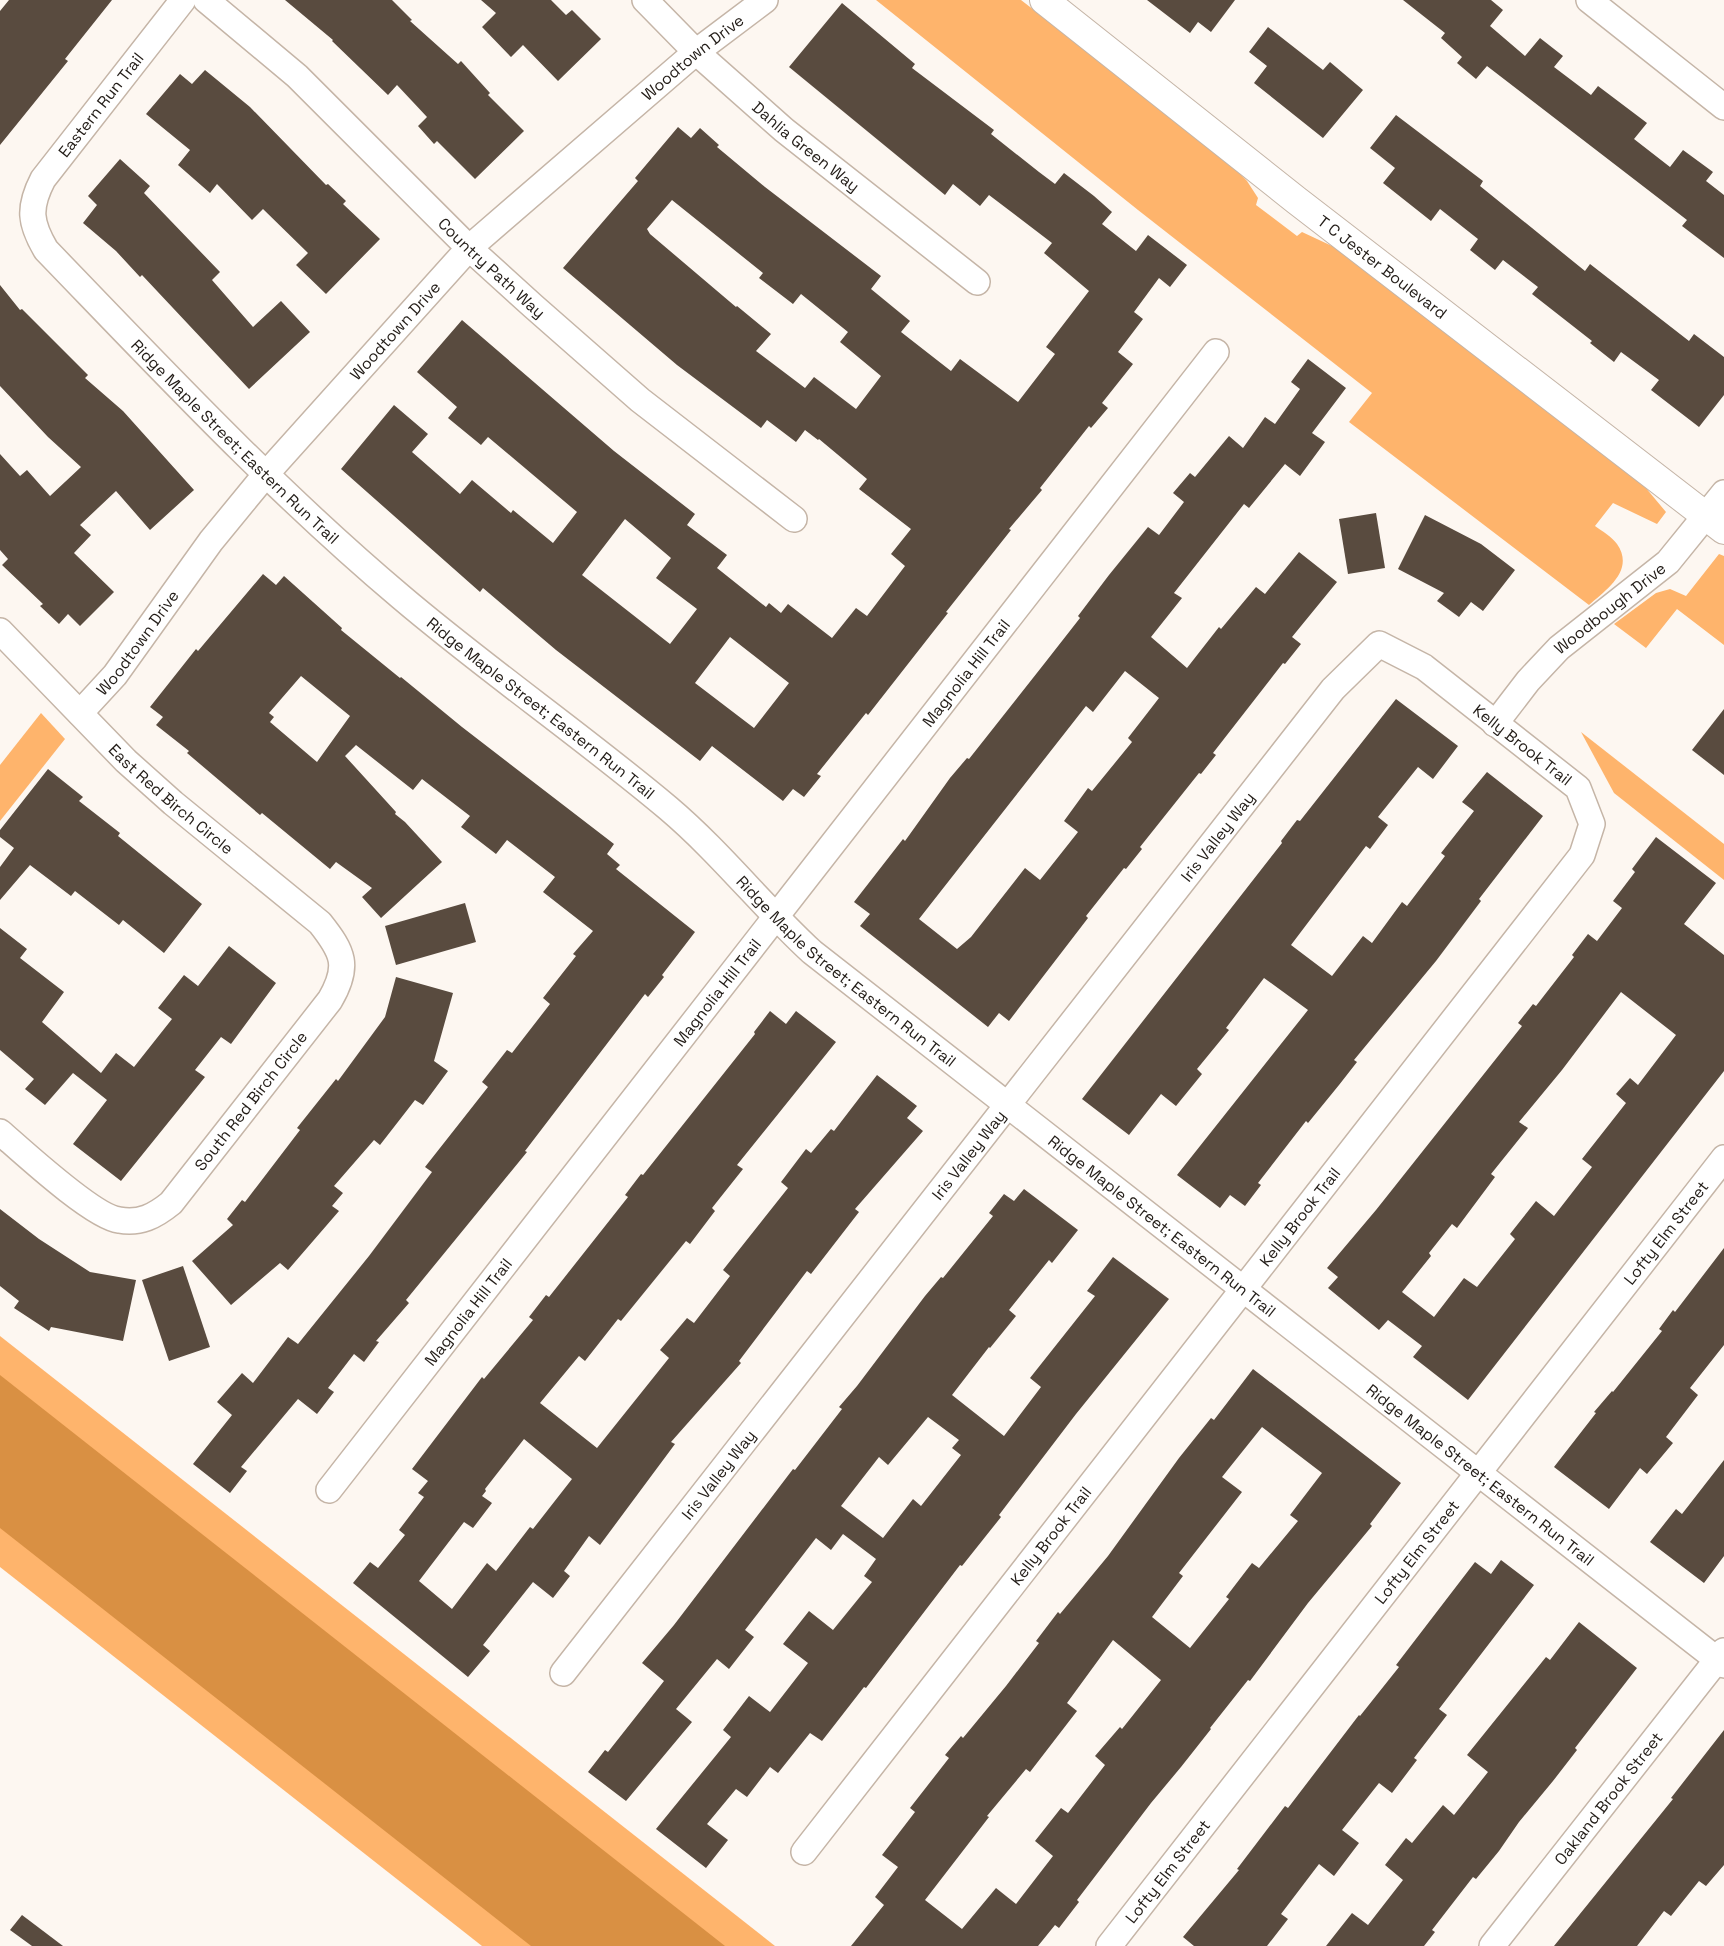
<svg xmlns="http://www.w3.org/2000/svg" width="1724" height="1946" font-family="'Space Grotesk',sans-serif">
	<style>
		.green { fill: #feb46c }
		.water { fill: #d99043 }
		.building { fill: #594b3f; fill-rule: evenodd }
		.lines { fill: none; stroke-linecap: round; stroke-linejoin: round }
		.minor-casing { stroke: #c5b5a7; stroke-width: 28 }
		.tertiary-casing { stroke: #c5b5a7; stroke-width: 30 }
		.minor { stroke: #fff; stroke-width: 25 }
		.tertiary { stroke: #fff; stroke-width: 28 }
		.labels { text-anchor: middle; dominant-baseline: central; stroke-width: 5; stroke-linejoin: round; paint-order: stroke }
		.street-label { font-size: 16px; fill: #221c17; stroke: #fff }
	</style>
	<rect width="100%" height="100%" fill="#fdf7f1"/>
	<g class="green">
		<path d="M 876,0 L 1021,0 L 1226,159 L 1247,181 L 1258,198 L 1256,205 L 1297,236 L 1302,232 L 1347,253 L 1640,481 L 1666,512 L 1657,524 L 1613,503 L 1595,526 C 1602,531 1612,537 1617,544 C 1635,570 1607,589 1589,605 L 1349,422 L 1372,393 L 1138,210 Z"/>
		<polygon points="1719,554 1724,556 1724,645 1677,609 1646,648 1614,624 1656,593 1670,589 1686,596"/>
		<polygon points="41,713 65,739 0,821 0,765"/>
		<polygon points="1581,732 1724,844 1724,880 1614,793"/>
		<polygon points="0,1336 775,1946 482,1946 0,1567"/>
	</g>
	<polygon class="water" points="0,1375 725,1946 531,1946 0,1528"/>
	<g class="building">
		<polygon points="9,0 112,0 65,59 68,61 0,145 0,11"/>
		<polygon points="285,0 392,0 412,20 410,21 458,64 461,61 490,93 488,95 524,131 475,179 437,141 434,144 418,126 427,117 397,85 388,95 332,41 333,40"/>
		<polygon points="481,0 551,0 566,15 572,10 601,39 558,81 523,45 511,57 482,27 496,13"/>
		<polygon points="1147,0 1235,0 1211,32 1198,22 1190,33"/>
		<polygon points="1403,0 1491,0 1503,10 1490,26 1525,56 1540,38 1563,56 1554,67 1591,95 1598,86 1647,123 1634,139 1670,167 1683,150 1713,172 1706,181 1724,195 1724,258 1682,226 1687,220 1487,66 1476,79 1457,63 1462,57 1441,38 1445,33"/>
		<path d="M 842,3 L 915,64 L 912,68 L 994,130 L 991,134 L 1039,172 L 1055,184 L 1064,173 L 1094,196 L 1112,212 L 1102,224 L 1136,251 L 1148,235 L 1187,265 L 1170,287 L 1159,278 L 1134,312 L 1143,319 L 1118,352 L 1133,364 L 1102,403 L 1108,408 L 1091,428 L 1089,426 L 1040,488 L 1042,490 L 1009,529 L 1011,530 L 946,612 L 948,613 L 933,632 L 868,715 L 866,713 L 817,774 L 821,776 L 804,797 L 793,789 L 783,801 L 712,746 L 700,761 L 556,650 L 483,588 L 480,592 L 341,469 L 394,405 L 428,434 L 412,452 L 460,494 L 472,480 L 511,513 L 513,510 L 553,543 L 577,512 L 488,437 L 481,445 L 448,418 L 457,407 L 417,372 L 462,320 L 614,451 L 695,514 L 687,525 L 727,555 L 717,568 L 766,607 L 769,603 L 781,613 L 788,604 L 832,638 L 856,608 L 867,616 L 905,566 L 891,554 L 911,529 L 859,489 L 867,479 L 819,439 L 818,440 L 805,430 L 796,442 L 767,420 L 761,428 L 677,365 L 563,268 L 638,181 L 635,178 L 678,127 L 691,138 L 700,128 L 719,145 L 717,147 L 765,187 L 881,276 L 871,289 L 910,321 L 901,332 L 951,371 L 960,359 L 1018,402 L 1055,354 L 1046,347 L 1089,291 L 1044,253 L 1052,243 L 989,195 L 980,206 L 953,184 L 945,195 L 789,67 ZM 672,200 L 763,273 L 759,278 L 793,304 L 801,294 L 848,332 L 840,342 L 881,376 L 856,409 L 814,377 L 805,388 L 756,351 L 771,334 L 737,306 L 736,307 L 650,234 L 647,229 ZM 625,519 L 671,558 L 656,578 L 697,609 L 670,644 L 582,575 ZM 730,637 L 789,683 L 754,728 L 695,683 Z"/>
		<polygon points="1268,27 1323,70 1330,62 1363,90 1323,138 1254,83 1267,66 1249,52"/>
		<polygon points="205,70 250,107 326,185 328,184 346,201 343,204 380,239 326,294 296,265 308,253 263,209 252,220 217,184 210,193 178,165 190,150 146,114 180,74 192,84"/>
		<polygon points="1396,115 1483,181 1480,186 1585,271 1590,264 1689,341 1694,334 1724,357 1724,395 1699,427 1651,390 1659,380 1621,352 1614,362 1590,343 1592,341 1532,294 1538,287 1503,260 1495,270 1470,250 1478,239 1440,209 1431,221 1383,183 1395,168 1370,148"/>
		<polygon points="120,159 150,186 144,193 220,272 212,280 253,327 281,301 310,332 249,389 142,275 140,277 116,251 83,223 97,205 88,196"/>
		<polygon points="0,285 20,310 22,309 88,375 85,378 123,411 194,490 150,530 116,491 80,525 91,535 74,553 114,592 80,626 68,614 59,624 40,606 43,604 2,565 8,559 0,550 0,454 20,476 27,470 50,496 81,467 48,437 0,386"/>
		<path d="M 1308,359 L 1346,388 L 1312,433 L 1325,442 L 1300,476 L 1285,464 L 1249,508 L 1244,504 L 1174,593 L 1182,598 L 1151,637 L 1187,668 L 1219,627 L 1221,629 L 1256,587 L 1265,594 L 1299,552 L 1337,582 L 1292,637 L 1301,644 L 1285,664 L 1283,663 L 1213,753 L 1216,755 L 1201,774 L 1199,773 L 1140,847 L 1142,849 L 1126,869 L 1124,868 L 1086,916 L 1088,918 L 1009,1021 L 999,1013 L 988,1027 L 860,926 L 870,914 L 854,902 L 903,839 L 905,841 L 950,778 L 967,758 L 969,759 L 1044,664 L 1080,618 L 1078,616 L 1109,575 L 1148,527 L 1159,535 L 1184,502 L 1173,493 L 1190,473 L 1195,477 L 1229,436 L 1243,448 L 1265,417 L 1275,424 L 1300,389 L 1291,382 ZM 1125,671 L 1159,698 L 1128,738 L 1132,742 L 1092,791 L 1088,788 L 1064,821 L 1078,832 L 1040,880 L 1025,868 L 971,937 L 957,949 L 919,919 L 1086,706 L 1093,712 Z"/>
		<polygon points="1376,513 1385,568 1348,574 1339,519"/>
		<polygon points="1425,515 1481,544 1515,570 1483,611 1471,602 1459,617 1437,601 1444,593 1398,569"/>
		<path d="M 263,574 L 276,585 L 284,576 L 342,628 L 341,630 L 400,678 L 401,677 L 462,727 L 614,844 L 607,854 L 620,865 L 616,869 L 695,932 L 662,975 L 664,977 L 648,997 L 645,994 L 525,1151 L 527,1152 L 406,1300 L 409,1303 L 376,1341 L 379,1342 L 364,1362 L 354,1354 L 328,1388 L 334,1392 L 317,1414 L 298,1399 L 241,1467 L 247,1471 L 230,1493 L 193,1464 L 232,1415 L 217,1402 L 242,1373 L 253,1383 L 288,1337 L 298,1344 L 369,1256 L 432,1172 L 425,1167 L 488,1087 L 482,1082 L 507,1050 L 512,1053 L 550,1004 L 543,998 L 576,956 L 573,954 L 593,931 L 543,892 L 555,877 L 507,840 L 496,854 L 461,827 L 470,816 L 422,779 L 413,790 L 356,745 L 345,756 L 396,812 L 395,814 L 405,822 L 442,862 L 381,918 L 362,897 L 372,888 L 336,862 L 330,869 L 262,813 L 260,815 L 187,753 L 189,751 L 156,725 L 163,717 L 150,707 L 196,649 L 198,651 ZM 301,676 L 350,716 L 317,762 L 270,722 L 274,717 L 269,713 Z"/>
		<polygon points="1396,699 1458,746 1433,779 1418,767 1378,817 1388,825 1370,849 1366,846 1291,945 1332,976 1363,936 1372,943 1402,902 1407,906 1445,856 1441,853 1474,811 1462,802 1487,772 1543,816 1479,899 1481,901 1436,961 1354,1060 1357,1062 1339,1085 1308,1123 1306,1121 1258,1183 1261,1185 1245,1206 1230,1195 1220,1208 1177,1175 1308,1010 1264,978 1226,1028 1229,1030 1197,1069 1202,1074 1176,1106 1161,1094 1129,1135 1082,1099 1282,843 1281,841 1297,820 1300,821"/>
		<polygon points="1724,709 1724,775 1692,750"/>
		<polygon points="48,769 83,797 79,801 120,833 118,836 202,904 164,953 123,920 119,925 75,891 71,896 30,865 0,900 0,867 14,848 0,837 0,830"/>
		<path d="M 1656,837 L 1716,883 L 1684,924 L 1724,955 L 1724,1071 L 1468,1400 L 1413,1357 L 1422,1346 L 1388,1320 L 1379,1330 L 1328,1288 L 1338,1277 L 1327,1268 L 1376,1210 L 1522,1026 L 1518,1023 L 1533,1004 L 1536,1006 L 1574,957 L 1572,955 L 1588,934 L 1597,941 L 1622,908 L 1613,901 L 1635,872 L 1632,869 ZM 1621,992 L 1676,1035 L 1638,1085 L 1630,1078 L 1616,1094 L 1626,1103 L 1582,1159 L 1592,1167 L 1554,1216 L 1536,1201 L 1510,1234 L 1515,1239 L 1477,1287 L 1464,1278 L 1434,1317 L 1402,1292 L 1431,1256 L 1429,1253 L 1452,1224 L 1457,1228 L 1495,1177 L 1491,1174 L 1528,1128 L 1519,1122 L 1562,1070 Z"/>
		<polygon points="465,903 476,942 396,965 385,926"/>
		<polygon points="0,928 27,949 20,958 64,992 42,1022 101,1073 116,1053 134,1067 172,1019 158,1008 184,975 198,986 229,946 276,983 231,1044 221,1037 195,1070 205,1077 121,1181 73,1144 107,1100 73,1073 45,1105 25,1089 34,1079 0,1050"/>
		<polygon points="396,977 453,993 434,1061 448,1071 423,1105 415,1100 380,1145 374,1140 334,1186 343,1193 332,1206 339,1211 288,1270 280,1263 231,1305 192,1261 233,1225 227,1219 242,1200 245,1202 300,1130 297,1128 336,1079 338,1081 385,1017"/>
		<path d="M 770,1011 L 786,1024 L 796,1011 L 836,1042 L 737,1165 L 743,1169 L 712,1208 L 715,1211 L 690,1244 L 686,1241 L 621,1321 L 618,1319 L 585,1361 L 579,1356 L 540,1403 L 597,1448 L 669,1358 L 660,1350 L 687,1318 L 694,1323 L 730,1276 L 723,1270 L 788,1188 L 781,1182 L 806,1149 L 811,1153 L 831,1129 L 834,1131 L 877,1075 L 917,1106 L 907,1118 L 923,1131 L 855,1209 L 859,1212 L 811,1274 L 807,1271 L 739,1361 L 741,1363 L 671,1442 L 675,1444 L 600,1545 L 589,1536 L 564,1571 L 570,1576 L 553,1598 L 533,1582 L 483,1645 L 490,1651 L 468,1677 L 353,1583 L 370,1562 L 378,1568 L 405,1535 L 399,1530 L 424,1497 L 418,1493 L 428,1481 L 412,1469 L 482,1377 L 484,1379 L 533,1320 L 529,1317 L 546,1295 L 549,1297 L 628,1197 L 625,1195 L 641,1174 L 643,1175 L 755,1034 L 754,1032 ZM 524,1439 L 572,1479 L 533,1529 L 530,1527 L 496,1571 L 487,1563 L 452,1609 L 419,1581 L 464,1522 L 473,1528 L 492,1503 L 482,1496 L 486,1491 L 485,1489 Z"/>
		<path d="M 1024,1189 L 1078,1230 L 1052,1263 L 1049,1260 L 1009,1310 L 1016,1316 L 990,1348 L 989,1347 L 952,1395 L 1004,1436 L 1041,1387 L 1030,1378 L 1095,1296 L 1087,1291 L 1113,1257 L 1169,1299 L 1076,1414 L 999,1515 L 1001,1517 L 962,1566 L 960,1565 L 866,1688 L 864,1687 L 822,1741 L 810,1733 L 778,1773 L 770,1767 L 747,1797 L 736,1789 L 707,1824 L 728,1840 L 706,1868 L 656,1829 L 731,1737 L 723,1730 L 749,1696 L 770,1712 L 808,1663 L 783,1644 L 809,1611 L 833,1630 L 872,1582 L 864,1576 L 876,1559 L 843,1534 L 831,1550 L 816,1538 L 745,1630 L 754,1637 L 729,1669 L 717,1659 L 676,1709 L 692,1722 L 626,1801 L 588,1772 L 605,1750 L 608,1752 L 664,1681 L 642,1663 L 674,1625 L 793,1469 L 795,1470 L 842,1409 L 839,1407 L 857,1386 L 925,1296 L 941,1277 L 943,1278 L 993,1216 L 989,1213 L 1004,1194 L 1014,1201 ZM 928,1417 L 959,1440 L 952,1448 L 961,1455 L 921,1506 L 913,1499 L 883,1538 L 841,1506 L 879,1457 L 888,1465 Z"/>
		<polygon points="0,1209 39,1239 90,1272 136,1280 123,1341 51,1327 49,1331 14,1308 19,1301 0,1286"/>
		<polygon points="1724,1248 1724,1345 1690,1388 1698,1395 1666,1437 1673,1443 1647,1474 1640,1468 1609,1509 1554,1467 1596,1413 1594,1412 1612,1391 1613,1392 1662,1331 1659,1329 1673,1310 1675,1312"/>
		<polygon points="183,1266 210,1347 169,1361 142,1280"/>
		<path d="M 1253,1369 L 1401,1483 L 1370,1524 L 1372,1526 L 1308,1603 L 1250,1681 L 1248,1680 L 1210,1728 L 1211,1729 L 1181,1767 L 1151,1803 L 1077,1900 L 1079,1902 L 1059,1928 L 1055,1925 L 1038,1946 L 851,1946 L 884,1905 L 875,1897 L 898,1867 L 882,1855 L 915,1812 L 910,1808 L 949,1758 L 945,1755 L 961,1736 L 963,1738 L 1006,1686 L 1039,1643 L 1036,1641 L 1058,1612 L 1060,1614 L 1108,1556 L 1179,1458 L 1211,1418 L 1214,1420 ZM 1262,1427 L 1322,1473 L 1290,1515 L 1298,1521 L 1259,1568 L 1252,1563 L 1226,1597 L 1229,1599 L 1190,1648 L 1152,1617 L 1183,1576 L 1179,1573 L 1242,1492 L 1222,1477 ZM 1113,1640 L 1161,1680 L 1122,1729 L 1120,1727 L 1095,1756 L 1105,1765 L 1068,1813 L 1061,1808 L 1035,1841 L 1053,1856 L 1016,1904 L 996,1888 L 962,1929 L 925,1900 L 989,1817 L 987,1816 L 1026,1769 L 1030,1772 L 1077,1711 L 1067,1703 Z"/>
		<polygon points="1724,1460 1724,1556 1704,1583 1650,1542 1676,1509 1682,1514"/>
		<polygon points="1501,1560 1534,1585 1439,1709 1447,1715 1414,1758 1417,1760 1392,1793 1379,1783 1342,1830 1359,1843 1334,1876 1319,1864 1281,1914 1288,1919 1267,1946 1194,1946 1183,1937 1239,1870 1237,1869 1285,1806 1288,1808 1359,1715 1360,1716 1399,1667 1396,1665 1475,1562 1491,1574"/>
		<polygon points="1579,1622 1637,1668 1575,1748 1577,1750 1553,1781 1519,1822 1499,1851 1476,1879 1473,1877 1432,1930 1435,1932 1424,1946 1326,1946 1352,1913 1368,1925 1403,1880 1385,1865 1406,1838 1412,1843 1443,1805 1454,1815 1488,1772 1467,1755 1546,1657 1550,1660"/>
		<polygon points="1724,1730 1724,1865 1706,1886 1699,1881 1671,1916 1664,1911 1637,1946 1554,1946 1673,1799 1671,1798"/>
		<polygon points="22,1915 63,1946 32,1946 10,1930"/>
	</g>
	<g class="lines">
		<defs>
			<g id="minor">
				<path id="s1" d="M 183,0 L 43,179 C 28,208 30,223 46,250 C 161,369 274,490 401,597 C 487,670 581,735 668,808 C 720,852 762,906 812,952 L 1724,1665"/>
				<path id="s2" d="M 206,0 L 297,76 L 469,248 L 533,306 L 640,400 L 794,519"/>
				<path id="s3" d="M 645,0 L 696,52 L 784,130 L 977,282"/>
				<polyline points="1589,0 1724,107"/>
				<path id="s4" d="M 0,631 L 126,761 L 173,803 L 320,923 C 343,952 350,966 330,1000 L 171,1203 C 155,1216 140,1224 119,1220 C 93,1217 22,1151 0,1132"/>
				<path id="s5" d="M 80,713 L 115,675 L 211,541 L 266,474 L 469,248 L 696,52 L 765,0"/>
				<path id="s6" d="M 1495,724 L 1528,681 L 1559,648 L 1668,562 L 1724,493"/>
				<path id="s7" d="M 329,1490 L 1216,352"/>
				<path id="s8" d="M 563,1673 L 1333,689 L 1379,644 L 1424,667 L 1578,788 L 1592,824 L 1582,855 L 804,1852"/>
				<path id="s9" d="M 1109,1946 L 1724,1158"/>
				<path id="s10" d="M 1492,1946 L 1724,1651"/>
			</g>
			<g id="tertiary">
				<path id="s11" d="M 1044,0 L 1296,200 L 1724,530"/>
			</g>
		</defs>
		<use href="#minor" class="minor-casing"/>
		<use href="#tertiary" class="tertiary-casing"/>
		<use href="#minor" class="minor"/>
		<use href="#tertiary" class="tertiary"/>
	</g>
	<g class="labels">
		<g class="street-label">
			<text stroke="none"><textPath href="#s5" startOffset="901">Woodtown Drive</textPath></text>
			<text transform="translate(101 105) rotate(-52)">Eastern Run Trail</text>
			<text stroke="none"><textPath href="#s3" startOffset="218">Dahlia Green Way</textPath></text>
			<text stroke="none"><textPath href="#s11" startOffset="431">T C Jester Boulevard</textPath></text>
			<text stroke="none"><textPath href="#s2" startOffset="392">Country Path Way</textPath></text>
			<text stroke="none"><textPath href="#s5" startOffset="496">Woodtown Drive</textPath></text>
			<text stroke="none"><textPath href="#s1" startOffset="572">Ridge Maple Street; Eastern Run Trail</textPath></text>
			<text stroke="none"><textPath href="#s6" startOffset="164">Woodbough Drive</textPath></text>
			<text stroke="none"><textPath href="#s5" startOffset="91">Woodtown Drive</textPath></text>
			<text stroke="none"><textPath href="#s7" startOffset="1036">Magnolia Hill Trail</textPath></text>
			<text stroke="none"><textPath href="#s1" startOffset="978">Ridge Maple Street; Eastern Run Trail</textPath></text>
			<text stroke="none"><textPath href="#s8" startOffset="1490">Kelly Brook Trail</textPath></text>
			<text stroke="none"><textPath href="#s4" startOffset="240">East Red Birch Circle</textPath></text>
			<text stroke="none"><textPath href="#s8" startOffset="1062">Iris Valley Way</textPath></text>
			<text stroke="none"><textPath href="#s1" startOffset="1382">Ridge Maple Street; Eastern Run Trail</textPath></text>
			<text stroke="none"><textPath href="#s7" startOffset="631">Magnolia Hill Trail</textPath></text>
			<text transform="translate(251 1101) rotate(-52)">South Red Birch Circle</text>
			<text stroke="none"><textPath href="#s8" startOffset="658">Iris Valley Way</textPath></text>
			<text transform="translate(1300 1217) rotate(-52)">Kelly Brook Trail</text>
			<text stroke="none"><textPath href="#s1" startOffset="1788">Ridge Maple Street; Eastern Run Trail</textPath></text>
			<text stroke="none"><textPath href="#s9" startOffset="905">Lofty Elm Street</textPath></text>
			<text stroke="none"><textPath href="#s7" startOffset="226">Magnolia Hill Trail</textPath></text>
			<text stroke="none"><textPath href="#s8" startOffset="252">Iris Valley Way</textPath></text>
			<text stroke="none"><textPath href="#s1" startOffset="2192">Ridge Maple Street; Eastern Run Trail</textPath></text>
			<text transform="translate(1051 1536) rotate(-52)">Kelly Brook Trail</text>
			<text stroke="none"><textPath href="#s9" startOffset="500">Lofty Elm Street</textPath></text>
			<text stroke="none"><textPath href="#s10" startOffset="188">Oakland Brook Street</textPath></text>
			<text stroke="none"><textPath href="#s9" startOffset="95">Lofty Elm Street</textPath></text>
		</g>
	</g>
</svg>
